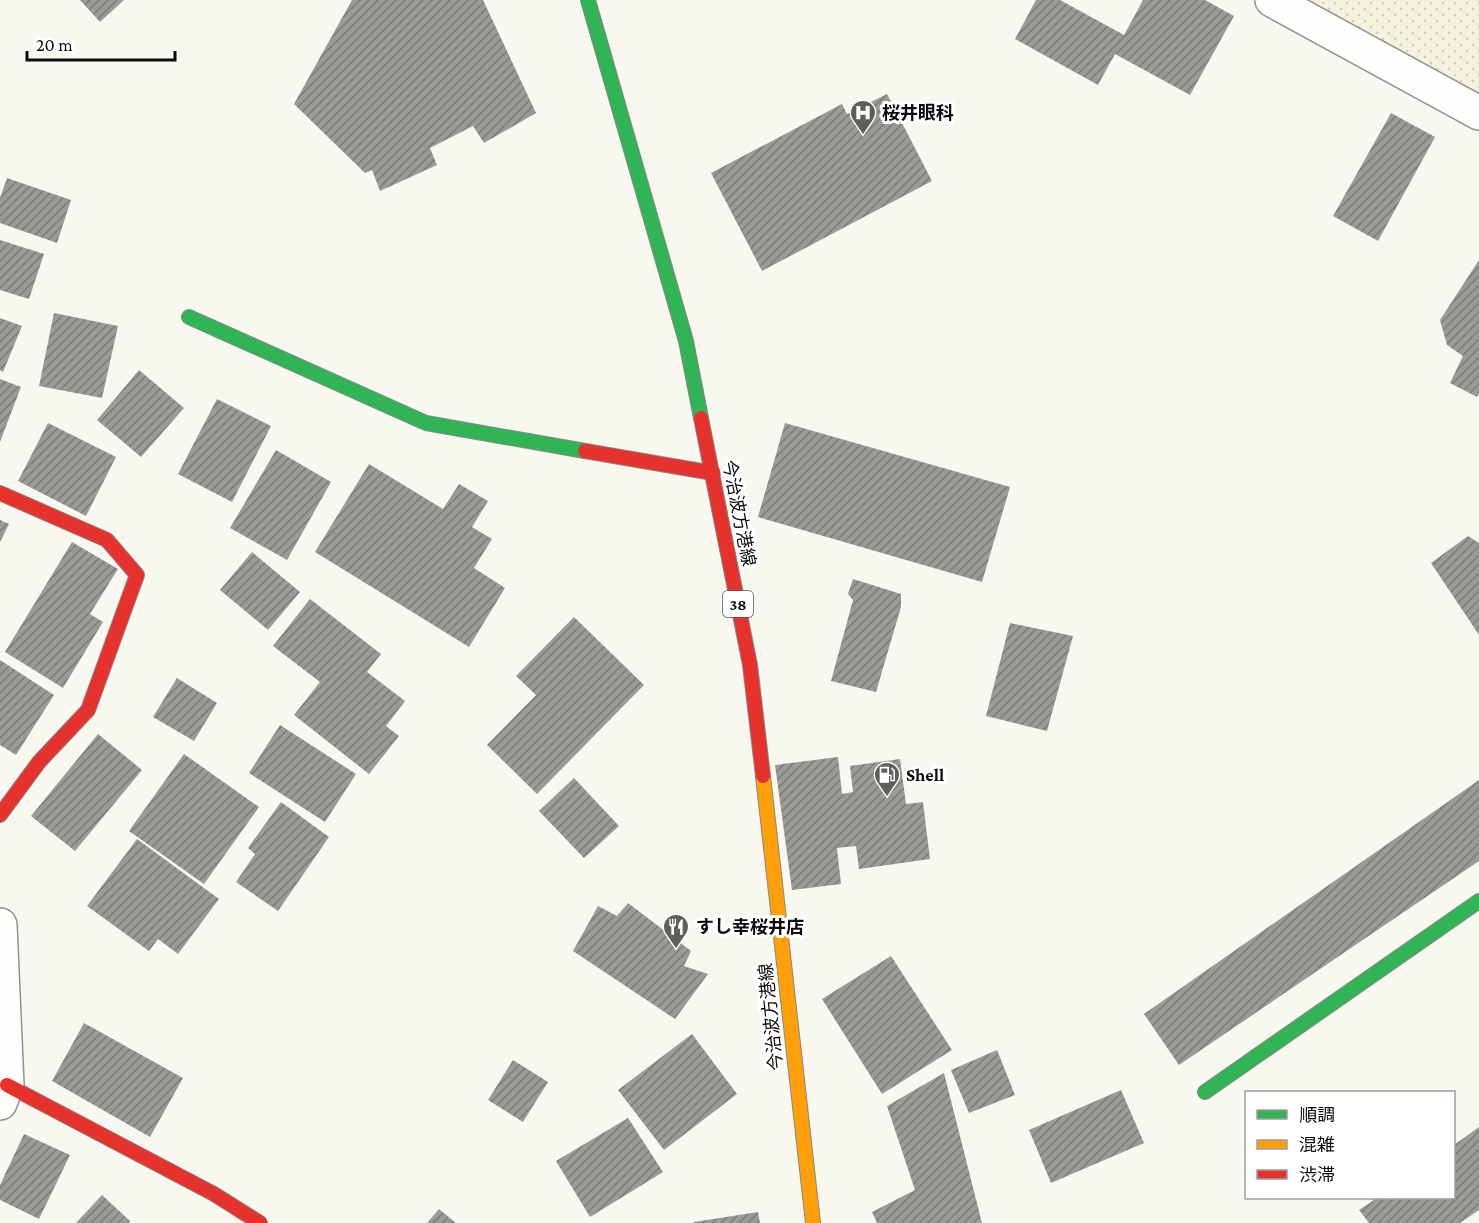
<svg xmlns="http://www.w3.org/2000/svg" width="1479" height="1223" font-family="'Crimson Pro','Noto Sans JP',serif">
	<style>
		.farmland { fill: url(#farmland-dots) }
		.building { fill: url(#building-hatch) }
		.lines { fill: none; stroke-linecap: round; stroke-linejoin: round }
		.street-casing { stroke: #93928f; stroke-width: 36 }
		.fast-casing { stroke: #898985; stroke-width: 16 }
		.slow-casing { stroke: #898985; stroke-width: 16 }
		.jam-casing { stroke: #898985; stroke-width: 16 }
		.street { stroke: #fefefd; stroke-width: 33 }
		.fast { stroke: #30b455; stroke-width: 14 }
		.slow { stroke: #ff9f0a; stroke-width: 14 }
		.jam { stroke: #e5322d; stroke-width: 14 }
		.labels { text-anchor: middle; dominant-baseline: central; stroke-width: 6; stroke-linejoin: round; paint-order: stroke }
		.shield { fill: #fff; stroke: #555; stroke-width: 1.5 }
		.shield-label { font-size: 16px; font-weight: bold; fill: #0c0c0c }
		.poi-label { font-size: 18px; font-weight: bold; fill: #0c0c0c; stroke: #fff; text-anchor: start }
		.street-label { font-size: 18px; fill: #0c0c0c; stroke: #fff }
	</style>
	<defs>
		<pattern id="farmland-dots" width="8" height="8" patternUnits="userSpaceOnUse" patternTransform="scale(1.5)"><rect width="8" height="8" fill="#f4f4de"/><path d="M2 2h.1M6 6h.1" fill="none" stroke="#d0d0bd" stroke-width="1.8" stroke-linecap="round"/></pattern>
		<pattern id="building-hatch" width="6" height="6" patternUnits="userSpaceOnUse" patternTransform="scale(1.5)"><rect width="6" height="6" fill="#9c9a96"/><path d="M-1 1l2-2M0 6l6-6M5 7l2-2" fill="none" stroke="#7e7c79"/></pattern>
	</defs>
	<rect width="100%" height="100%" fill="#f9f8f0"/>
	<polygon class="farmland" points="1306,0 1479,0 1479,97"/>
	<g class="building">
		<polygon points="80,0 124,0 100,22"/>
		<polygon points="352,0 483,0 536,113 484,143 473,126 430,148 437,165 380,191 372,170 365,173 294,104"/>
		<polygon points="1036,0 1060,0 1124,35 1143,0 1205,0 1234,16 1190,95 1115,54 1098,85 1015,39"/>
		<polygon points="887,94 932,181 762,271 711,173 842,104 847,114"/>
		<polygon points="1391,113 1435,137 1378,241 1333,216"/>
		<polygon points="7,178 71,200 57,243 0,223 0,198"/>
		<polygon points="0,240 44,254 29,299 0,290"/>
		<polygon points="1479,260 1479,393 1477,397 1450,383 1463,356 1447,345 1440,320"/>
		<polygon points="54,313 118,326 102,398 39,386"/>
		<polygon points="0,318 22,326 3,372 0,370"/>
		<polygon points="139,370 184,408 141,457 97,420"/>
		<polygon points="0,379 21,387 0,442"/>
		<polygon points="217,399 271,426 232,502 178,474"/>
		<polygon points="48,423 116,457 86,516 18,481"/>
		<polygon points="785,423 1010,487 982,582 758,517"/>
		<polygon points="276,450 331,482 287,560 230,528"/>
		<polygon points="369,464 443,509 459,484 488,501 472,527 492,539 474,568 505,588 469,647 315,552"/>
		<polygon points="0,520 9,524 0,542"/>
		<polygon points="1468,536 1479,543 1479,635 1431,563"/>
		<polygon points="72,542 118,569 90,614 103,622 63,688 5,652"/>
		<polygon points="252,552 300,592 268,630 220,590"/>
		<polygon points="853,579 901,594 901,607 876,692 831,681 853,600 848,594"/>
		<polygon points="310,599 381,654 367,672 405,701 386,726 399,736 369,774 294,715 320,682 273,646"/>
		<polygon points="574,617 644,685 537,794 487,745 536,695 516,676"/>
		<polygon points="1010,623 1073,636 1047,731 986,716"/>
		<polygon points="0,660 54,695 16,755 0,745"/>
		<polygon points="177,678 217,703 194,741 153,717"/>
		<polygon points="280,725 356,774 325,822 249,773"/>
		<polygon points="98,734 142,770 75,851 31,816"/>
		<polygon points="184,754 259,807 204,884 129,831"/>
		<polygon points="838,757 842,794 853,792 850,766 900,759 906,804 923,802 930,859 859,869 856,846 837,848 841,884 792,890 775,765"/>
		<polygon points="574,778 619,826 584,858 539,811"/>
		<polygon points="1479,780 1479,861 1179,1065 1144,1014"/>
		<polygon points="281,802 329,837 278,911 236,882 255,854 248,848"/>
		<polygon points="137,839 219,899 178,954 158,939 149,951 87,906"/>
		<polygon points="628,903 691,951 684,966 708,974 675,1019 573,951 598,906 617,916"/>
		<polygon points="891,956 952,1050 882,1094 822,999"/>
		<polygon points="84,1023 183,1078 150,1137 52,1081"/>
		<polygon points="692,1034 737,1094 664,1150 618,1090"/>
		<polygon points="997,1050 1015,1095 969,1113 951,1070"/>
		<polygon points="513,1060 548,1082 523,1122 488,1100"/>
		<polygon points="944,1073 982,1223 877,1223 872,1212 915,1190 887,1106"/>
		<polygon points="1121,1090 1144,1143 1051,1183 1029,1130"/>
		<polygon points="628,1118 663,1172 590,1217 556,1161"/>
		<polygon points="1479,1127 1479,1210 1460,1223 1369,1223 1359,1210 1377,1198 1454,1198 1454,1145"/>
		<polygon points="24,1134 70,1155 39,1219 0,1200 0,1185"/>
		<polygon points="102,1195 130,1221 129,1223 76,1223"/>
		<polygon points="439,1209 456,1223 427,1223"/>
		<polygon points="758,1212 760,1223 694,1223 694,1222"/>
	</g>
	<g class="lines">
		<defs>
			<g id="street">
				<polyline points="1272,0 1479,113"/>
				<polyline points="0,925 7,1085 0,1103"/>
			</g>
			<g id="fast">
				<polyline points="588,0 686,341 701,418"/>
				<polyline points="189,317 426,423 585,451"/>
				<polyline points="1205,1092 1479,901"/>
			</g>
			<polyline id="slow" points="763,776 813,1223"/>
			<g id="jam">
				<polyline points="701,418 750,665 763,776"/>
				<polyline points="585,451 713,473"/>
				<polyline points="0,493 107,540 137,575 88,710 39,762 0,815"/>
				<polyline points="7,1085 214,1194 260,1223"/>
			</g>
		</defs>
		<use href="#street" class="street-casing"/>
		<use href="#fast" class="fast-casing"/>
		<use href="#slow" class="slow-casing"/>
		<use href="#jam" class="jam-casing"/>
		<use href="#street" class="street"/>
		<use href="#fast" class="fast"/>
		<use href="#slow" class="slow"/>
		<use href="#jam" class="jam"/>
	</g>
	<defs>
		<symbol id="hospital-pin" viewBox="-11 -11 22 30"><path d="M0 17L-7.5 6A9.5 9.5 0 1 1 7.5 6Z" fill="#5f5f5c" stroke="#fff"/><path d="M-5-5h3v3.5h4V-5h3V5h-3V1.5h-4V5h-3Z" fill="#fff"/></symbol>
		<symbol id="fuel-pin" viewBox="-11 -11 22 30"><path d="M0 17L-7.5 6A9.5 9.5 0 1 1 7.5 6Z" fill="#5f5f5c" stroke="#fff"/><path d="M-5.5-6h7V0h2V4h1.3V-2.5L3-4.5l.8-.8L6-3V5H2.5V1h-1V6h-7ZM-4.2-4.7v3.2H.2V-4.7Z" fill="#fff"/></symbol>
		<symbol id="restaurant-pin" viewBox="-11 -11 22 30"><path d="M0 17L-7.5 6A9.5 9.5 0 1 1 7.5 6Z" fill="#5f5f5c" stroke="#fff"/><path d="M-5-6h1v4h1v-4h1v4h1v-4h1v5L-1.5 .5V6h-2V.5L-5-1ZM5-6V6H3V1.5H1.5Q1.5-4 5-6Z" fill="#fff"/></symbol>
	</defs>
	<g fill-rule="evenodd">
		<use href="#hospital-pin" x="848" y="98" width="30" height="40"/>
		<use href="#fuel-pin" x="872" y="760" width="30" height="40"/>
		<use href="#restaurant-pin" x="661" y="912" width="30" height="40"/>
	</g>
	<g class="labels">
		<rect class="shield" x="723" y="591" width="30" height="26" rx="4.5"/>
		<g class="shield-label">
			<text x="738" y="604">38</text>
		</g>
		<g class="poi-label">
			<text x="882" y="113">桜井眼科</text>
			<text x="906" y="775">Shell</text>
			<text x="696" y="927">すし幸桜井店</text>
		</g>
		<g class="street-label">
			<text transform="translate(739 513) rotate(79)">今治波方港線</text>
			<text transform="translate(771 1017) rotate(-96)">今治波方港線</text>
		</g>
	</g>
	<rect x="1245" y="1091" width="210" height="108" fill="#ffffff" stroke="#9e9e9e" stroke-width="1.5"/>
	<rect x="1257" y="1110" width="30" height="9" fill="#30b455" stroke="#9e9e9e" stroke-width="1.5"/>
	<text x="1299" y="1121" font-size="18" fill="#0c0c0c">順調</text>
	<rect x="1257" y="1140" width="30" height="9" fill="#ff9f0a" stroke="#9e9e9e" stroke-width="1.5"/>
	<text x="1299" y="1151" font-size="18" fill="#0c0c0c">混雑</text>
	<rect x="1257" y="1170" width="30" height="9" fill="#e5322d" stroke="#9e9e9e" stroke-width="1.5"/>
	<text x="1299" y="1181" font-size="18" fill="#0c0c0c">渋滞</text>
	<path d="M27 51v9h148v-9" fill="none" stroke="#0c0c0c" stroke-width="3"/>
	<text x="36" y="51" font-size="18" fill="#0c0c0c" stroke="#ffffff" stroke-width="4.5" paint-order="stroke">20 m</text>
</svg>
